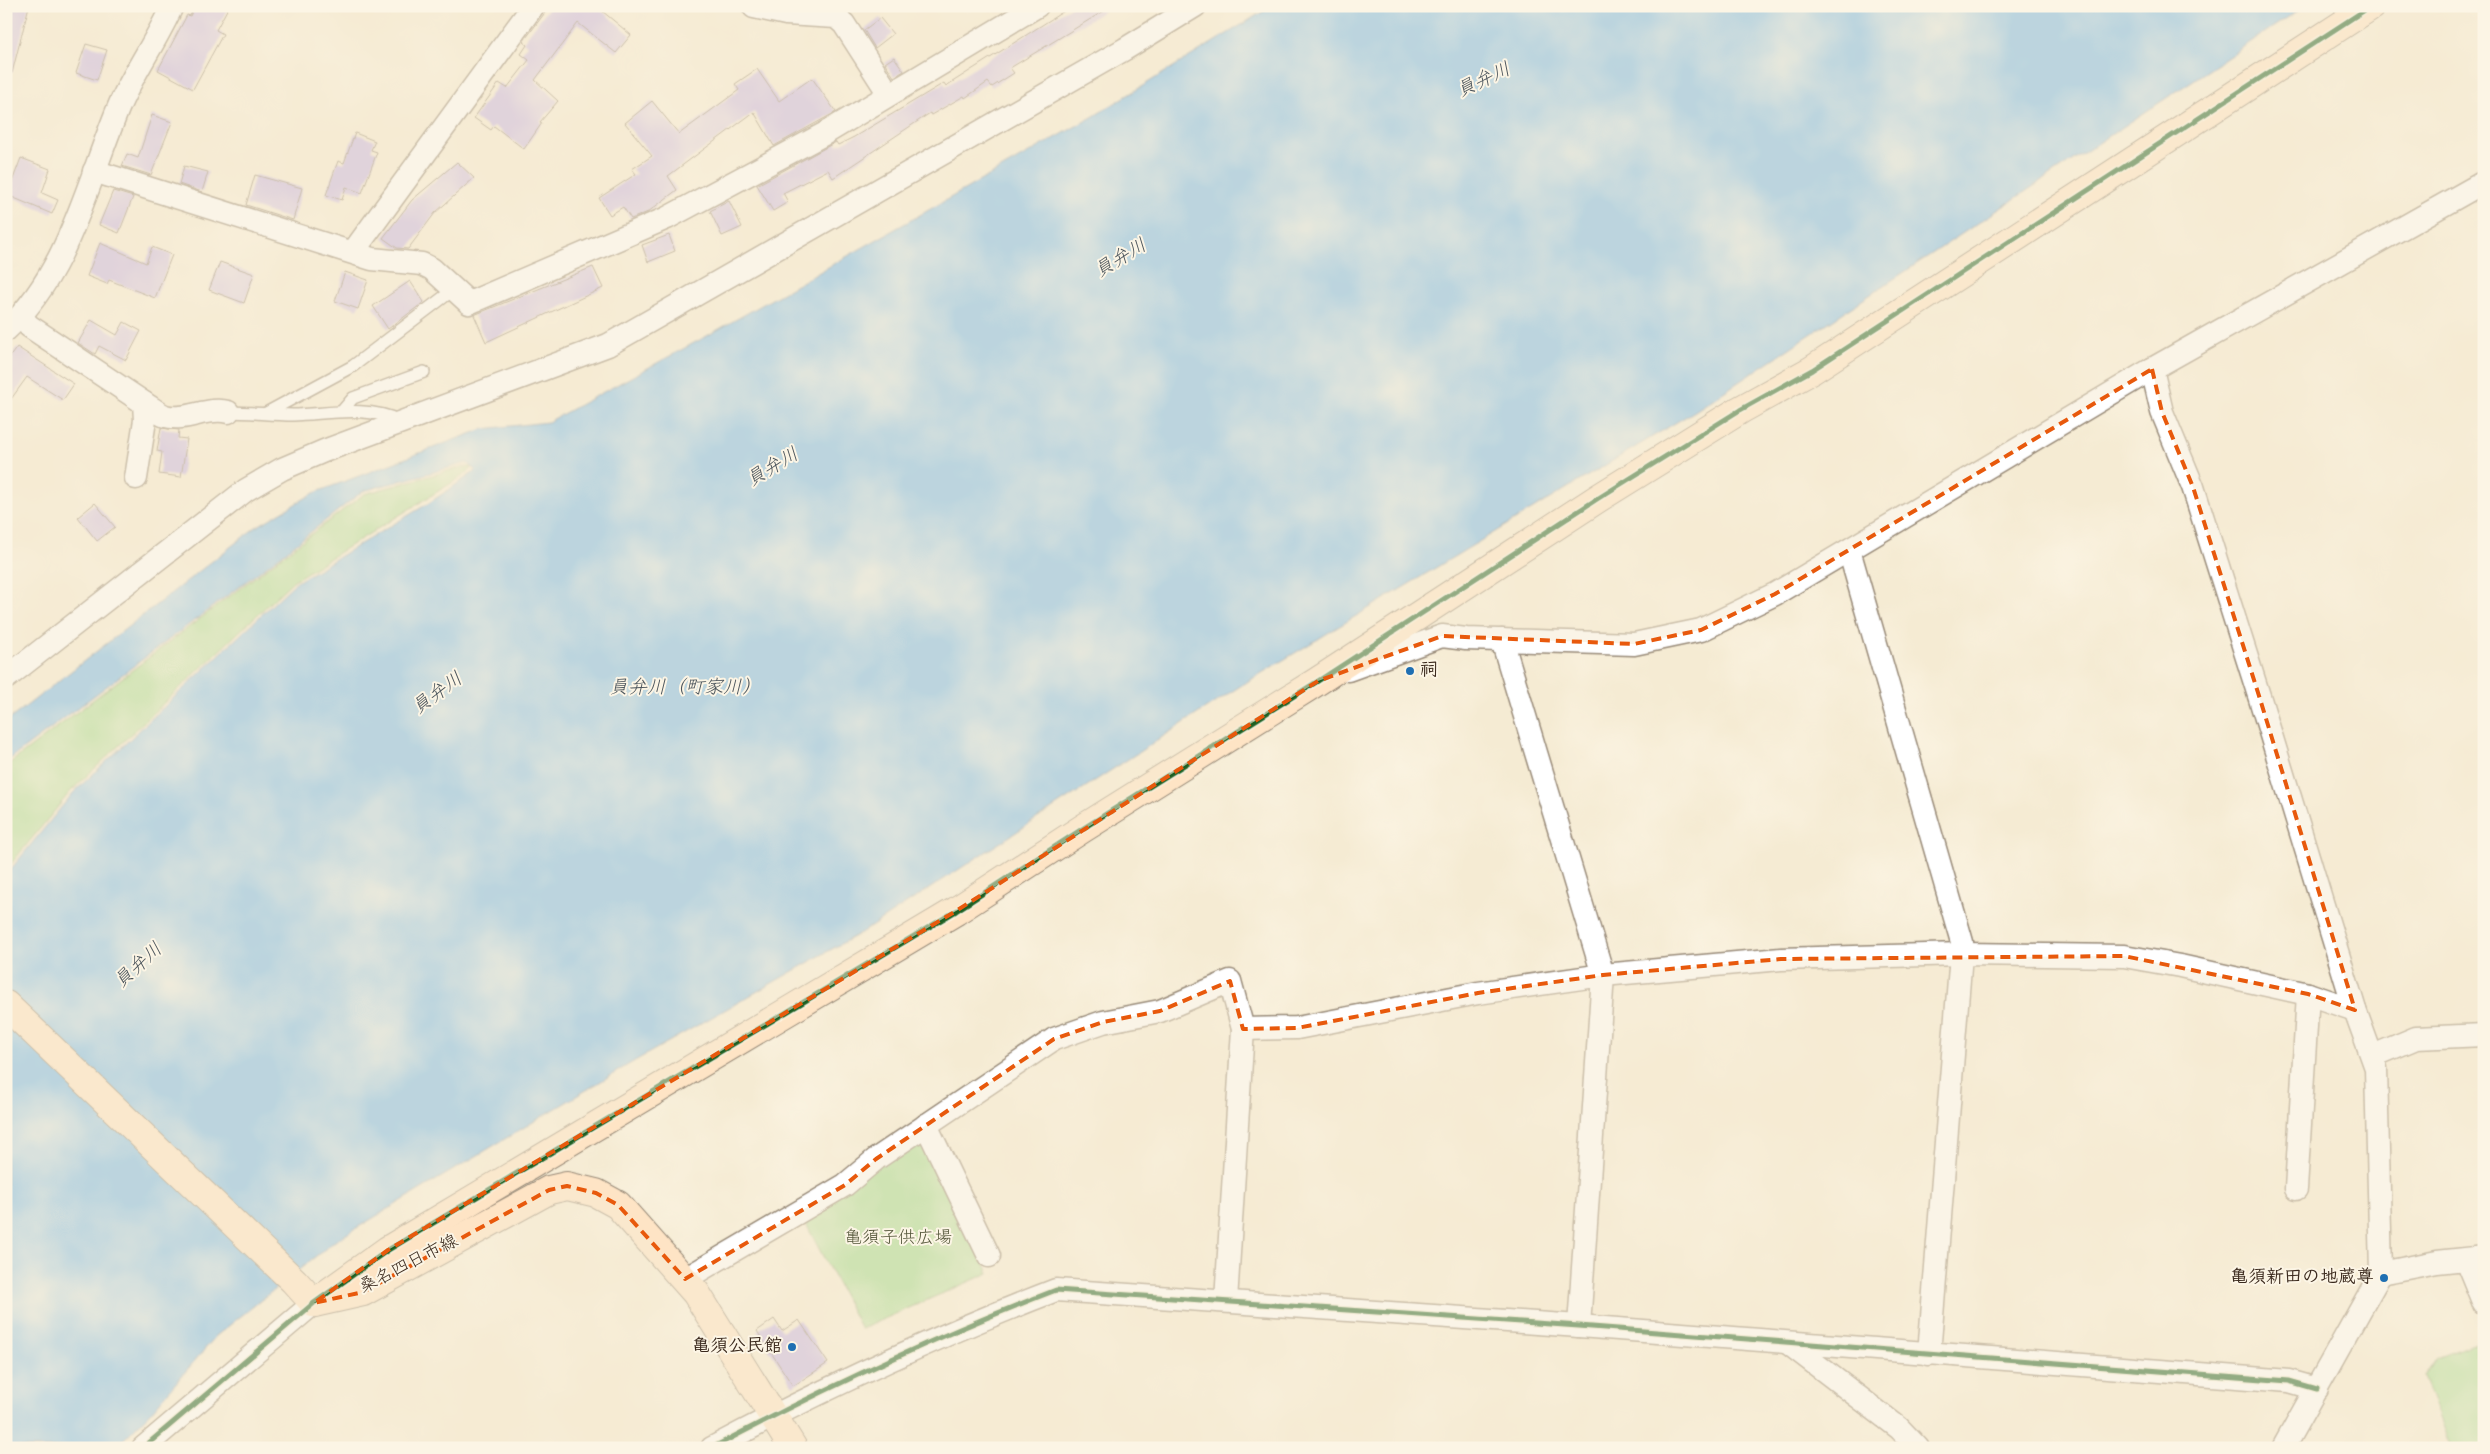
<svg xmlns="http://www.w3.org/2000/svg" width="2490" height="1454" font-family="'Indie Flower','Klee One',sans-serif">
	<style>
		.green { fill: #a0d98c; stroke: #6e8255 }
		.water { fill: #74b9eb; stroke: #587284 }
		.building { fill: #c6b5e5 }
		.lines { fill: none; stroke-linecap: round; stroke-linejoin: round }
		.lane-casing { stroke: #988a78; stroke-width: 14 }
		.street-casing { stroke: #988a78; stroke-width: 25 }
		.secondary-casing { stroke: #988a78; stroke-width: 30 }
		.lane { stroke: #fff; stroke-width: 11 }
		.street { stroke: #fff; stroke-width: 22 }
		.secondary { stroke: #fee4c5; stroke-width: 28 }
		.cycleway-casing { stroke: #fcf5e5; stroke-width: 8 }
		.cycleway { stroke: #1b5e20; stroke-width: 5 }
		.marked { fill: none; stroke: #e8590c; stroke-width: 4; stroke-dasharray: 10 6; stroke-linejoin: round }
		.poi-dot { fill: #1f6fb2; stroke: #fcf5e5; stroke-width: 2 }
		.labels { text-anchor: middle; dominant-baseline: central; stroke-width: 4; stroke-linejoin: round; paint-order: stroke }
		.poi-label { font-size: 18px; font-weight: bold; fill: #3b2a1e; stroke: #fcf5e5; text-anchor: end }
		.park-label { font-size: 18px; fill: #54563a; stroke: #fcf5e5 }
		.street-label { font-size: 18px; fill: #3b2a1e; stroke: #fcf5e5 }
		.water-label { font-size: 19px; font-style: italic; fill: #4c555c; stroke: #fcf5e5 }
	</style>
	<rect width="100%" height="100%" fill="#fcf5e5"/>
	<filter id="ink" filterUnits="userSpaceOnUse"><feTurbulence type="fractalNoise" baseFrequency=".02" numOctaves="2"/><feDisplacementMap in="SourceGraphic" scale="10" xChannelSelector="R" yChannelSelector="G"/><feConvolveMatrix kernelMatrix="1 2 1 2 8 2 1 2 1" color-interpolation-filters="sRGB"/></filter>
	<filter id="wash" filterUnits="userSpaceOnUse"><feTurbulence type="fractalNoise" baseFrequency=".0096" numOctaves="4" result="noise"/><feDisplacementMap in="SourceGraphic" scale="20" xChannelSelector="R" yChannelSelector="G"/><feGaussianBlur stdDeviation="1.12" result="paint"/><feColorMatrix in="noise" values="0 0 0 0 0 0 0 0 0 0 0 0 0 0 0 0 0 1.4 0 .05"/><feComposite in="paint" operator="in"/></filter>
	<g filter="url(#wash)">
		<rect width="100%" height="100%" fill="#f5ebd3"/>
		<g class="green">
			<polygon points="462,467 472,467 466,474 293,581 71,791 6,870 6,766 364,494"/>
			<polygon points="914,1140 928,1145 989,1273 861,1329 803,1218"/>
			<polygon points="2484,1340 2484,1448 2452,1448 2424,1377 2437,1358"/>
		</g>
		<polygon class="water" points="1272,6 2305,6 1695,411 1242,685 869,928 633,1062 335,1241 216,1336 150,1413 115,1448 6,1448 6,875 73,793 295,583 429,503 476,471 467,463 363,491 284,553 6,762 6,722 256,527 314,493 483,429 548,422 707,336 1094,116"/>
		<g id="blocks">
			<g class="building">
				<polygon points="6,6 29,6 12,73 6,72"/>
				<polygon points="195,6 229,6 216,30 223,34 193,89 158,70 187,15 190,16"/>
				<polygon points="550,6 596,6 631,35 616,53 578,23 535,80 558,101 540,122 542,123 524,149 494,126 491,130 474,118 499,83 507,88 529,60 521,54 527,45 523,42"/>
				<polygon points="1072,6 1112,6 1010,68 1014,73 992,87 988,82 965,98 964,96 931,115 930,113 833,178 828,170 783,193 788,202 773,211 757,185 836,142 838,145 854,137 944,83 946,86"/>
				<polygon points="880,18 893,34 875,48 864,30"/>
				<polygon points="86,44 107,50 97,80 76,73"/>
				<polygon points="894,57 904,71 894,77 885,63"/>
				<polygon points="757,69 779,101 812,78 836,112 774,146 754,112 668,176 677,190 648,212 631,219 623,207 610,215 599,198 636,174 632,169 652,156 625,123 652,101 679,134 739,90 735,84"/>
				<polygon points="152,115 172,122 151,175 122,166 127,154 138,158"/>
				<polygon points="355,133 375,141 371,150 377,152 362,193 346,187 342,200 326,195 338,161 344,163"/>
				<polygon points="21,158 50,169 42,193 58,200 52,214 7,195"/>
				<polygon points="457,162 474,178 435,213 408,249 397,248 383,238 412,200"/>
				<polygon points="184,166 208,172 202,192 179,184"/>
				<polygon points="255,175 302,188 293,220 246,205"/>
				<polygon points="113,191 133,197 119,233 99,225"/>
				<polygon points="729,201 742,227 722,236 710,211"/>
				<polygon points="669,235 675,251 648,262 642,245"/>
				<polygon points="100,243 146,263 152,247 172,255 155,298 109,280 107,284 87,276"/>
				<polygon points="220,262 254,274 244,303 209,290"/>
				<polygon points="593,267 603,288 486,342 474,315"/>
				<polygon points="345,272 368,280 358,309 335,301"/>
				<polygon points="410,281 424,302 388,329 373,306"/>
				<polygon points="91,320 117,335 124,322 141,331 126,360 99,346 95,354 78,343"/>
				<polygon points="17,347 74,384 63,400 27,377 6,406 6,362"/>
				<polygon points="161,428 179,430 178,438 187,439 181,477 159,474 162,452 157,451"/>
				<polygon points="95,503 115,527 97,541 78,517"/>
				<polygon points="774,1319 782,1331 799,1320 828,1363 793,1386 757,1331"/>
			</g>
		</g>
	</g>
	<g filter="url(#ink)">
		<use href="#blocks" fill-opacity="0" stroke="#988a78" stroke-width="1"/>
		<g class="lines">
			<defs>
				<g id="lane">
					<polyline points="342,411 353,398 424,372"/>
					<path d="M 228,412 C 250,412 272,415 293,415 C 328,414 367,405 400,421"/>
					<polyline points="266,413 353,366 453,290"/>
				</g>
				<g id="street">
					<polyline points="754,7 786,14 836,17 844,24 889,94"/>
					<polyline points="94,171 372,259 422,264 432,269 469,303 667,218 824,134 1037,6"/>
					<polyline points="353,252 533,6"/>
					<polyline points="21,316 29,326 144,403 145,420 136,478"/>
					<path d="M 6,330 C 69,273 88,179 120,104 C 135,70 157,40 172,6"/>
					<polyline points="2152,369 2162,412 2193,487 2260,699 2355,1010 2376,1068 2381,1273 2283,1448"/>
					<path d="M 144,403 C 151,407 158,413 165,416 C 186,422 208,406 228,412"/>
					<polyline points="1849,550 1962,942 1929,1354"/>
					<polyline points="1502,640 1603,975 1579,1326"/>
					<polyline points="1348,670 1442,636 1466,639 1634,644 1701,630 1775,594 2152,369 2484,182"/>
					<polyline points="6,678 246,490 282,469 324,451 608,345 1125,49 1195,6"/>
					<polyline points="1243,1029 1297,1028 1478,993 1603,975 1781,959 1962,954 2124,956 2180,966 2308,994 2355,1010"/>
					<polyline points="2373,1056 2416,1038 2484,1035"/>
					<polyline points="926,1125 989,1256"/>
					<polyline points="2296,1189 2308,994"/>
					<polyline points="2466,1260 2484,1304"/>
					<polyline points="2381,1273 2437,1262 2484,1257"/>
					<polyline points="685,1279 845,1185 876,1159 1054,1039 1103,1022 1160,1011 1230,981 1243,1029 1226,1301"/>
					<polyline points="1788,1343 1899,1428 1918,1448"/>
					<polyline points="143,1448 314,1303"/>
					<path d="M 712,1448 C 823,1389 939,1335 1056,1290 L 1579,1326 L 2289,1381 L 2317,1389"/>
				</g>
				<g id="secondary">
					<polyline points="6,1005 294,1281 314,1303 363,1292 549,1190 567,1186 596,1193 618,1205 696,1293 793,1448"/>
					<polyline points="314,1303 388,1250 956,911 1082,829 1318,681 1597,499 1740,410 1812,370 2371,6"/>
				</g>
			</defs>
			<use href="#lane" class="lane-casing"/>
			<use href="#street" class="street-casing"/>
			<use href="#secondary" class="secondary-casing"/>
			<use href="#lane" class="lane"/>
			<use href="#street" class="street"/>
			<use href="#secondary" class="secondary"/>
			<defs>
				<g id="cycleway">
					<polyline points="143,1448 314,1303 388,1250 956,911 1082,829 1318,681 1597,499 1740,410 1812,370 2371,6"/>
					<path d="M 712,1448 C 823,1389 939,1335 1056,1290 L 1579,1326 L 2289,1381 L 2317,1389"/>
				</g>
			</defs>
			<use href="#cycleway" class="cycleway-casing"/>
			<use href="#cycleway" class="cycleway"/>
		</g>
	</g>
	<path d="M0 0H2490V1454H0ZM 2152,369 L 2162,412 L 2193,487 L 2260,699 L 2355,1010 L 2308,994 L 2124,956 L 1781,959 L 1603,975 L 1478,993 L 1297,1028 L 1243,1029 L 1230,981 L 1160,1011 L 1103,1022 L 1054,1039 L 876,1159 L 845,1185 L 685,1279 L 618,1205 L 596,1193 L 567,1186 L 549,1190 L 363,1292 L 314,1303 L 388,1250 L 956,911 L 1318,681 L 1442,636 L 1634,644 L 1701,630 L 1775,594 Z" fill="#f5ebd3" fill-opacity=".55" fill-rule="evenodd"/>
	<path class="marked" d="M 2152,369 L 2162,412 L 2193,487 L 2260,699 L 2355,1010 L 2308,994 L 2124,956 L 1781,959 L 1603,975 L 1478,993 L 1297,1028 L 1243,1029 L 1230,981 L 1160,1011 L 1103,1022 L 1054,1039 L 876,1159 L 845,1185 L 685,1279 L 618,1205 L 596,1193 L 567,1186 L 549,1190 L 363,1292 L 314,1303 L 388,1250 L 956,911 L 1318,681 L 1442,636 L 1634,644 L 1701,630 L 1775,594 Z"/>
	<g class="poi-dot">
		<circle cx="1410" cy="671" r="5"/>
		<circle cx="2384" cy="1278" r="5"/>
		<circle cx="792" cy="1347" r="5"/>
	</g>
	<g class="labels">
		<g class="poi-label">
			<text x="1420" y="671" text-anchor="start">祠</text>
			<text x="2374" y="1278">亀須新田の地蔵尊</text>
			<text x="782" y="1347">亀須公民館</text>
		</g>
		<g class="park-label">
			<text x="898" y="1239">亀須子供広場</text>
		</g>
		<g class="street-label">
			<text transform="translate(409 1265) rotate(-27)">桑名四日市線</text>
		</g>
		<g class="water-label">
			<text transform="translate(1484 81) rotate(-25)">員弁川</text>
			<text transform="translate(1121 259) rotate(-31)">員弁川</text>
			<text transform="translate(773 468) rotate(-31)">員弁川</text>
			<text x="685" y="688">員弁川（町家川）</text>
			<text transform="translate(438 694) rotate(-36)">員弁川</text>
			<text transform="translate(139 966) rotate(-42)">員弁川</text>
		</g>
	</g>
	<rect width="2490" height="1454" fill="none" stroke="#fcf5e5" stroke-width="25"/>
</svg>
